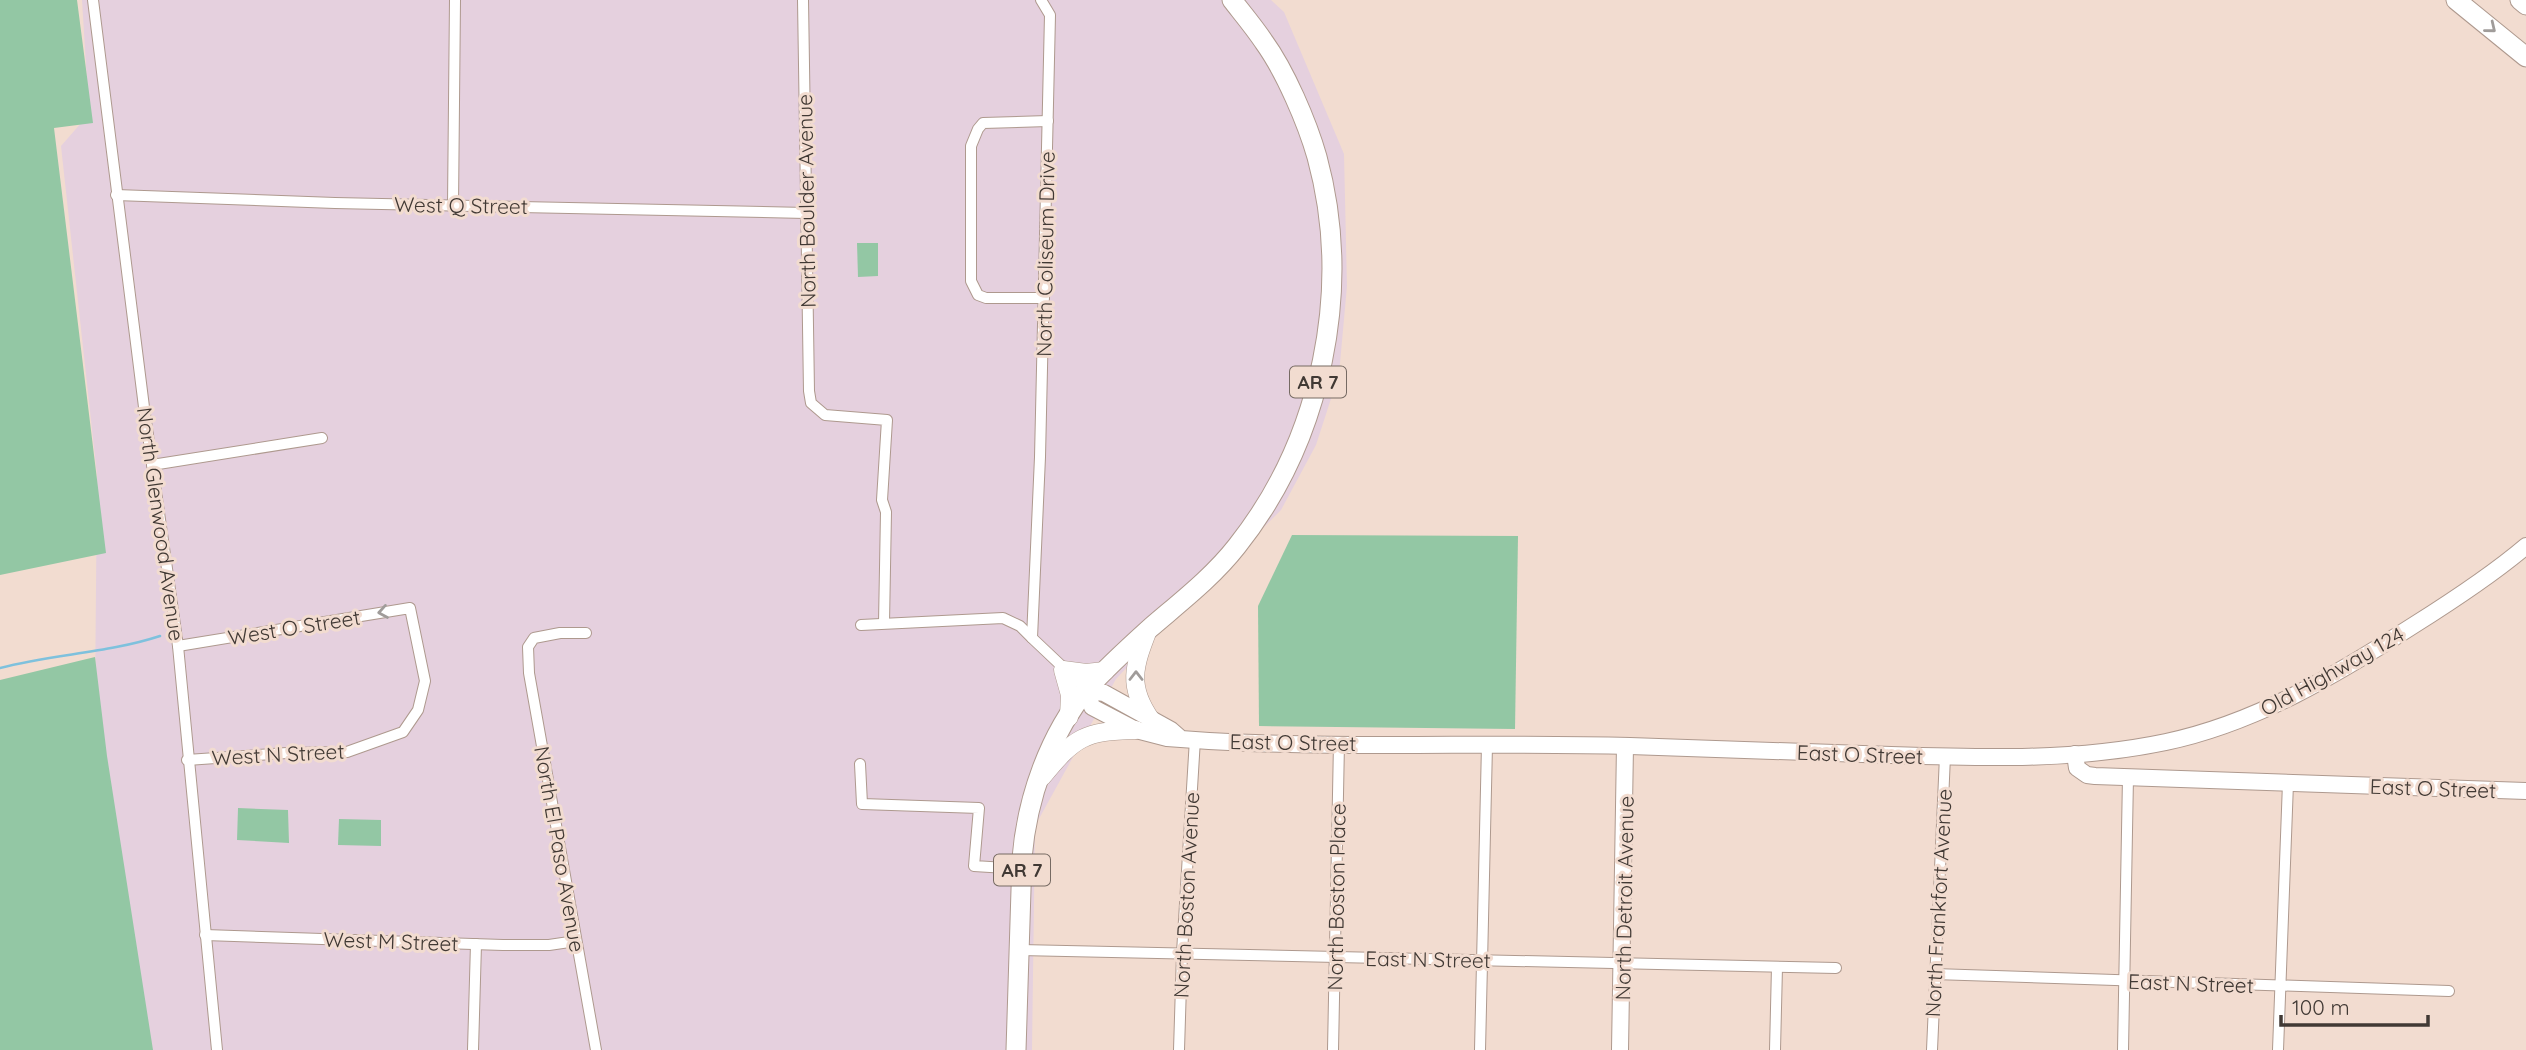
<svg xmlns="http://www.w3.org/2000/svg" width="2526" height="1050" font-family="Quicksand,sans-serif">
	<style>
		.education { fill: #e5d0de }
		.green { fill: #93c7a4 }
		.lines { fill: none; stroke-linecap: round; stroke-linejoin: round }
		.stream { stroke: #7ec1dd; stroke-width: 2.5 }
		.street-casing { stroke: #ae998e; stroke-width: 12 }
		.secondary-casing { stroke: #ae998e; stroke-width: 18 }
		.primary-casing { stroke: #ae998e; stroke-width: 19 }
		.highway-casing { stroke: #ae998e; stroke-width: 21 }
		.street { stroke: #fff; stroke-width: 10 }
		.secondary { stroke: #fff; stroke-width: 16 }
		.primary { stroke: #fff; stroke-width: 18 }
		.highway { stroke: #fff; stroke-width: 19 }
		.oneway { stroke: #a09c9a }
		.labels { text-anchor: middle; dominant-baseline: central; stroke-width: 6; stroke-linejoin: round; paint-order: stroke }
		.shield { fill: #f2dcd0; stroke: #766a63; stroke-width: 2 }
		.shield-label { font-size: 19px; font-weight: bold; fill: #413934 }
		.street-label { font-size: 21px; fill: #413934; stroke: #f2dcd0 }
	</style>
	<rect width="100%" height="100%" fill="#f2dcd0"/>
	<polygon class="education" points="82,0 1271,0 1284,12 1344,154 1347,286 1339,374 1316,445 1281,510 1164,628 1116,679 1035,826 1032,1050 121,1050 95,701 97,475 61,146 89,114"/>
	<g class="green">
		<polygon points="0,0 77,0 93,123 54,128 106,553 0,575"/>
		<polygon points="857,243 878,243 878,276 858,277"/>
		<polygon points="1292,535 1518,536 1515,729 1259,726 1258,606"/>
		<polygon points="95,657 107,756 153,1050 0,1050 0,680"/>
		<polygon points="238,808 288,810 289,843 237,840"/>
		<polygon points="339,819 381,820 381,846 338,845"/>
	</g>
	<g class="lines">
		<path class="stream" d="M 0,668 C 53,654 108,653 160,636"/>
		<defs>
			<g id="street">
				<polyline points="93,0 144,407 178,646 217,1050"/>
				<polyline points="803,0 809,391 811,403 825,415 887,420 882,500 886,512 884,623"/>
				<polyline points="1041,0 1050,15 1040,457 1032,638 1087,690"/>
				<polyline points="116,195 335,203 806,213"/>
				<polyline points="453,205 455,0"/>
				<polyline points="1044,298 986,298 978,295 971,281 971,146 978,129 983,123 1048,121"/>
				<polyline points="152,465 322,438"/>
				<polyline points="861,625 1003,618 1020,626 1032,638"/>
				<polyline points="586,633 560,633 534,638 528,647 529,673 596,1050"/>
				<polyline points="178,646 410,608 425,681 418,710 403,732 347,752 287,753 187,760"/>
				<polyline points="860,764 862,804 979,808 974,866 1022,869"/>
				<polyline points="205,935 503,945 549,945 576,941"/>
				<polyline points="1020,950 1836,968"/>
				<polyline points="1934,974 2449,991"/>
				<polyline points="473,1050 476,944"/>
				<polyline points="1179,1050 1182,953 1195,739"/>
				<polyline points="1333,1050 1339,743"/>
				<polyline points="1480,1050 1487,745"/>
				<polyline points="1775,1050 1777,967"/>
				<polyline points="1932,1050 1945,756"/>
				<polyline points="2123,1050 2128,777"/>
				<polyline points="2278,1050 2288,783"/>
			</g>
			<g id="secondary">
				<path d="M 1179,737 L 1171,730 L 1104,693 L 1087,690 L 1092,707 L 1136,730 L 1167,738 L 1209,741 C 1349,749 1490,742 1630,746 C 1717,749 1804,752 1891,755 C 1983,758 2076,761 2166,742 C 2256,723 2336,675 2414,625 C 2452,601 2492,575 2526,546"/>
				<polyline points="2075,754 2077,768 2087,775 2095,776 2526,791"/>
				<polyline points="1620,1050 1625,746"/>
			</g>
			<g id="primary">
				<path d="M 1148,630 C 1134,666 1127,686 1151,720"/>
				<polyline points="1069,717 1070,695 1063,670 1086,673 1105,671"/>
				<path d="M 1042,777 C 1075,737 1084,731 1136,730"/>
			</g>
			<g id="highway">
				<polyline points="2456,0 2526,57"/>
				<polyline points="2520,0 2526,5"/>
				<path d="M 1016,1050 L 1022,858 C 1027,798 1049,735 1088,688 C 1107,667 1128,648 1149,629 C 1179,603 1212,578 1237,546 C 1322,439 1353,289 1317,157 C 1307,122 1285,71 1264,42 C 1254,27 1243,14 1232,0"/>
			</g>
		</defs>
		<use href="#street" class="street-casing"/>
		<use href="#secondary" class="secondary-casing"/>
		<use href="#primary" class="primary-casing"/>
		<use href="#highway" class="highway-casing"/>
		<use href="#street" class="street"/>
		<use href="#secondary" class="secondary"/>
		<use href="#primary" class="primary"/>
		<use href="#highway" class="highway"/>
	</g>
	<defs><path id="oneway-chevron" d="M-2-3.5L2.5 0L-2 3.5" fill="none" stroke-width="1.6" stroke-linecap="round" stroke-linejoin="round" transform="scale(1.75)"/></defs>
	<g class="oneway">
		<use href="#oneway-chevron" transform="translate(2491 28) rotate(39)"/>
		<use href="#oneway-chevron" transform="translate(383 612) rotate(170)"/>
		<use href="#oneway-chevron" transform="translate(1136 676) rotate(-90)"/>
	</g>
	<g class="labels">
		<g class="shield">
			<rect x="1290" y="366.5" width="56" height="31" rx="5"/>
			<rect x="994" y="854.5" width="56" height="31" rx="5"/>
		</g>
		<g class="shield-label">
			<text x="1318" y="382">AR 7</text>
			<text x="1022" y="870">AR 7</text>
		</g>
		<g class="street-label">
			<text transform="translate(806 201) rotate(-91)">North Boulder Avenue</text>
			<text transform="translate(461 205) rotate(1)">West Q Street</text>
			<text transform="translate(1045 254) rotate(-89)">North Coliseum Drive</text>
			<text transform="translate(161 524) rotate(82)">North Glenwood Avenue</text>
			<text transform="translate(294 627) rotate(-9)">West O Street</text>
			<text transform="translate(2332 671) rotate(-29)">Old Highway 124</text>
			<text transform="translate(1293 742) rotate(1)">East O Street</text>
			<text transform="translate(278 754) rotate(-3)">West N Street</text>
			<text transform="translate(1860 754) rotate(2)">East O Street</text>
			<text transform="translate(2433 788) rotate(2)">East O Street</text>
			<text transform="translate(560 849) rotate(80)">North El Paso Avenue</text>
			<text transform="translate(1186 895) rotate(-87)">North Boston Avenue</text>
			<text transform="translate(1336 897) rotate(-89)">North Boston Place</text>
			<text transform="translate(1624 898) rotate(-89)">North Detroit Avenue</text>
			<text transform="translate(1938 903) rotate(-87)">North Frankfort Avenue</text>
			<text transform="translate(391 941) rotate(2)">West M Street</text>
			<text transform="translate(1428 959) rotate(1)">East N Street</text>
			<text transform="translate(2191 983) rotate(2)">East N Street</text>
		</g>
	</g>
	<path d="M2281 1015v10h147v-10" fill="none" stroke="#413934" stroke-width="3.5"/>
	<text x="2292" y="1015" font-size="21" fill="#413934" stroke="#f2dcd0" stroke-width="5" paint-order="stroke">100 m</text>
</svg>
